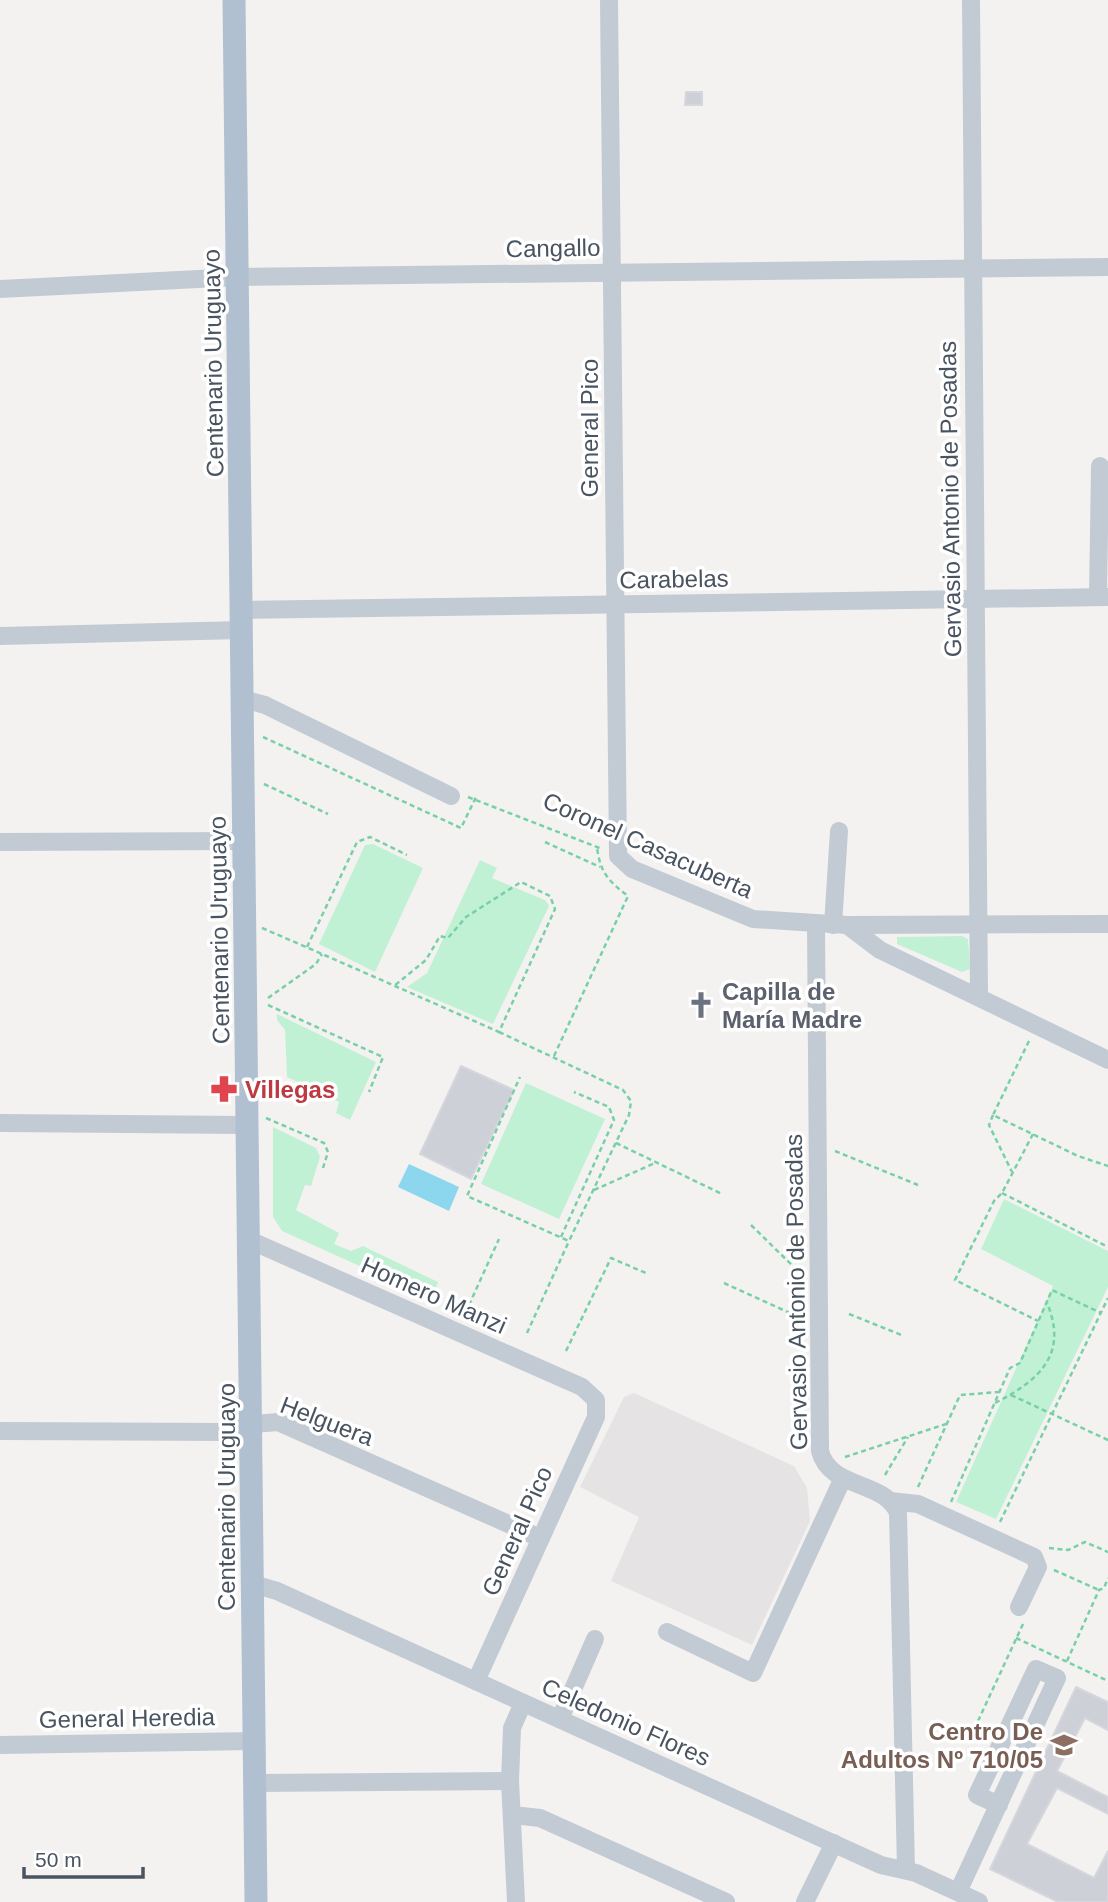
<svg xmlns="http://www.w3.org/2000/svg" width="1108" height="1902" font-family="Helvetica,sans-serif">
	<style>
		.education { fill: #e5e3e3 }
		.green { fill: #c1f1d4 }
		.water { fill: #8dd7ee }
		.building { fill: #cdd0d7; stroke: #d5d7dd; stroke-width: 2 }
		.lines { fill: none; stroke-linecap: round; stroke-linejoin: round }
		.path { stroke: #78d0a7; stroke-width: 2.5; stroke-dasharray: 5 3.5; stroke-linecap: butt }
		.minor { stroke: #c2cbd3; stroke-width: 18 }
		.major { stroke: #b1c0d0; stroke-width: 23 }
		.labels { text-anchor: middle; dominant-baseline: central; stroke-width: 7; stroke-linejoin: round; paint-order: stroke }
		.street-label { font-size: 24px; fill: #495460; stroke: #fff }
		.worship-label { font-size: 24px; font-weight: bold; fill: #5b616d; stroke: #fff; text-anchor: start }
		.health-label { font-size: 24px; font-weight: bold; fill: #be3a42; stroke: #fff; text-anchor: start }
		.education-label { font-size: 24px; font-weight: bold; fill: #785e54; stroke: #fff; text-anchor: end }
	</style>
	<rect width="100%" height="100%" fill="#f4f2f1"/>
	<polygon class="education" points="634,1393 794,1466 807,1488 810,1521 752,1645 611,1581 639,1517 580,1487 624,1397"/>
	<g class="green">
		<polygon points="373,844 423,868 375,972 319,944 365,845"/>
		<polygon points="480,860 497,868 492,878 545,900 549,906 493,1024 407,987 427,973"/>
		<polygon points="962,936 968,939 970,969 962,972 897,944 897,937"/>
		<polygon points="277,1014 376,1062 350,1120 336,1113 339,1102 287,1077 285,1030 277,1020"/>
		<polygon points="526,1083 605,1119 559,1219 481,1184"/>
		<polygon points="273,1127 316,1148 320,1157 311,1186 305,1185 296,1210 339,1233 334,1244 351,1251 363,1246 438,1282 433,1299 282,1231 273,1217"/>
		<polygon points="1004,1199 1108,1251 1108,1287 996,1519 956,1502 1053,1286 981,1249"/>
	</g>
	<polygon class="water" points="409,1164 459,1187 449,1211 398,1187"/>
	<g class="building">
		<polygon points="686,92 702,92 702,105 685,105"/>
		<polygon points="461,1066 514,1090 471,1179 420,1154"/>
		<polygon points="1076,1687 1108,1702 1108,1730 1085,1718 1057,1771 1108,1797 1108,1814 1057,1788 1027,1844 1094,1878 1108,1851 1108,1902 1058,1902 990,1869"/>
	</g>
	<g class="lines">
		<g class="path">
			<polyline points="263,737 461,828 476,797"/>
			<polyline points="264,784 328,814"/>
			<polyline points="468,797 602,849"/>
			<polyline points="545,842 600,867"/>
			<path d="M 262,928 C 341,962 420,997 499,1032 L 555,909 L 550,896 L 521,882 L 466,917 L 448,938 L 440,936 L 426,960 L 394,986"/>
			<polyline points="307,947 357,842 370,837 407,855"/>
			<polyline points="268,998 316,964 322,954"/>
			<polyline points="268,1005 383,1057 369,1092"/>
			<polyline points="499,1032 623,1090 631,1101 629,1115 569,1241 467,1196 520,1077"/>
			<polyline points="1029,1041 993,1115 1078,1156 1108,1166"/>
			<path d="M 554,1056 L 628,896 C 608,881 600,872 597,847"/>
			<polyline points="993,1115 989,1125 1012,1172"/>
			<polyline points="266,1118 324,1143 328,1152 323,1168"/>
			<polyline points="1033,1134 1002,1193 994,1201 955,1280 1038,1321"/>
			<polyline points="616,1143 722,1194"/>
			<polyline points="835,1151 918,1185"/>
			<polyline points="594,1190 655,1163"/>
			<polyline points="1002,1193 1108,1247"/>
			<polyline points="751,1225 802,1275"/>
			<polyline points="561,1237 614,1120 609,1107 574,1092"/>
			<polyline points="724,1283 803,1319"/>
			<polyline points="469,1305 499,1239"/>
			<polyline points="849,1314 904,1336"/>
			<polyline points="527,1333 569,1241"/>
			<polyline points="566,1351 611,1258 648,1274"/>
			<polyline points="1011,1395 1108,1440"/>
			<path d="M 995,1403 C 1038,1381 1069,1355 1047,1303"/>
			<polyline points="845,1457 946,1424"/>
			<polyline points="885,1475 908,1437"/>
			<polyline points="918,1487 960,1395 999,1392"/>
			<polyline points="951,1502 1010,1368 1020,1363 1052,1290 1101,1313"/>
			<polyline points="1000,1522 1108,1298"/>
			<polyline points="1049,1548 1068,1550 1085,1542 1108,1552"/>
			<polyline points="1054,1570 1099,1590"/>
			<polyline points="1016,1638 1108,1681"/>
			<polyline points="1067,1661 1099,1590 1104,1588 1108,1578"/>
			<polyline points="978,1721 1023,1624"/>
		</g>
		<g class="minor">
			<polyline points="609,0 618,856 632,869 753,919 847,925 880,950 1108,1060"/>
			<polyline points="971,0 979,997"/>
			<polyline points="0,289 238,277 1108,267"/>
			<polyline points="1098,597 1100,466"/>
			<polyline points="242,610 1108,597"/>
			<polyline points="0,636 241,630"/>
			<polyline points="243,699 265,705 451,796"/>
			<polyline points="0,842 244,841"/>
			<path d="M 816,925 L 820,1451 C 830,1490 885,1480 898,1513 L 906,1869"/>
			<polyline points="833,925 839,831"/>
			<polyline points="847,925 1108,924"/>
			<polyline points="0,1123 247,1125"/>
			<polyline points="249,1240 582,1387 596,1400 596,1417 476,1681"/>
			<polyline points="0,1431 230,1432 253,1424 278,1422 540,1538"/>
			<polyline points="890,1501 918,1504 1034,1557 1038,1567 1019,1607"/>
			<polyline points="253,1584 277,1591 881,1865 916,1873 979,1902"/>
			<polyline points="667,1632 753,1673 843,1478"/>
			<polyline points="560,1719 595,1639"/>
			<polyline points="0,1745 255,1741"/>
			<polyline points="256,1783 510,1781"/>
			<polyline points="513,1815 540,1818 726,1902"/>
			<polyline points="958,1892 1057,1678 1036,1669 977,1795 999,1805"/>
			<polyline points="516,1902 510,1781 512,1728 523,1703"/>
			<polyline points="805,1902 834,1843"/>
		</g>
		<polyline class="major" points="234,0 256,1902"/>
	</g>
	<defs>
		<symbol id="church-bare" viewBox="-9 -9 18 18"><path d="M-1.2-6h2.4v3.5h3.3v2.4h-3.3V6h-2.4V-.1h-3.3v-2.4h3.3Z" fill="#6b7280" stroke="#fff" stroke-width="2.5" paint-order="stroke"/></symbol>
		<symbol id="pharmacy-bare" viewBox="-9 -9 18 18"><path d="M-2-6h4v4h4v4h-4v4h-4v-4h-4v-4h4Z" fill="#e0444e" stroke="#fff" stroke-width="2.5" paint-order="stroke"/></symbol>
		<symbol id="school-bare" viewBox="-9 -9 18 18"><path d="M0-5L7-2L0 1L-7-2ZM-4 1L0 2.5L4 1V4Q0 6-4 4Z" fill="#8d6e63" stroke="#fff" stroke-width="2.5" paint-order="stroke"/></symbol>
	</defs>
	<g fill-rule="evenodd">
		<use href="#church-bare" x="682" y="986" width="38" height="38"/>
		<use href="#pharmacy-bare" x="205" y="1070" width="38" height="38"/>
		<use href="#school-bare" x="1045" y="1726" width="38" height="38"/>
	</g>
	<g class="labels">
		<g class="street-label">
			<text transform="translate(553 248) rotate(-1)">Cangallo</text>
			<text transform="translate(213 363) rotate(-91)">Centenario Uruguayo</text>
			<text transform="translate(589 428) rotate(-90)">General Pico</text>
			<text transform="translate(950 499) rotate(-91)">Gervasio Antonio de Posadas</text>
			<text transform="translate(674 579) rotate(-1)">Carabelas</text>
			<text transform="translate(648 845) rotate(24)">Coronel Casacuberta</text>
			<text transform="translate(219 930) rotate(-91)">Centenario Uruguayo</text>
			<text transform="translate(796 1292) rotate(-91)">Gervasio Antonio de Posadas</text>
			<text transform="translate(434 1295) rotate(24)">Homero Manzi</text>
			<text transform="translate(327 1421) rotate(21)">Helguera</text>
			<text transform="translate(226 1497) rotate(-90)">Centenario Uruguayo</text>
			<text transform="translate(517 1531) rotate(-66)">General Pico</text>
			<text transform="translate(127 1718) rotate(-1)">General Heredia</text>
			<text transform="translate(626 1722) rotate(24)">Celedonio Flores</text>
		</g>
		<g class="worship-label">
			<text x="722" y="991">Capilla de<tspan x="722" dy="28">María Madre</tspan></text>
		</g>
		<g class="health-label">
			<text x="245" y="1089">Villegas</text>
		</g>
		<g class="education-label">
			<text x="1043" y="1731">Centro De<tspan x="1043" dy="28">Adultos Nº 710/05</tspan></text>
		</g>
	</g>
	<path d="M24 1867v10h119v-10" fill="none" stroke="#495460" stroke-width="3.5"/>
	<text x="35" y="1867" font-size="21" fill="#495460" stroke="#ffffff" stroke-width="5" paint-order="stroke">50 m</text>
</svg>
